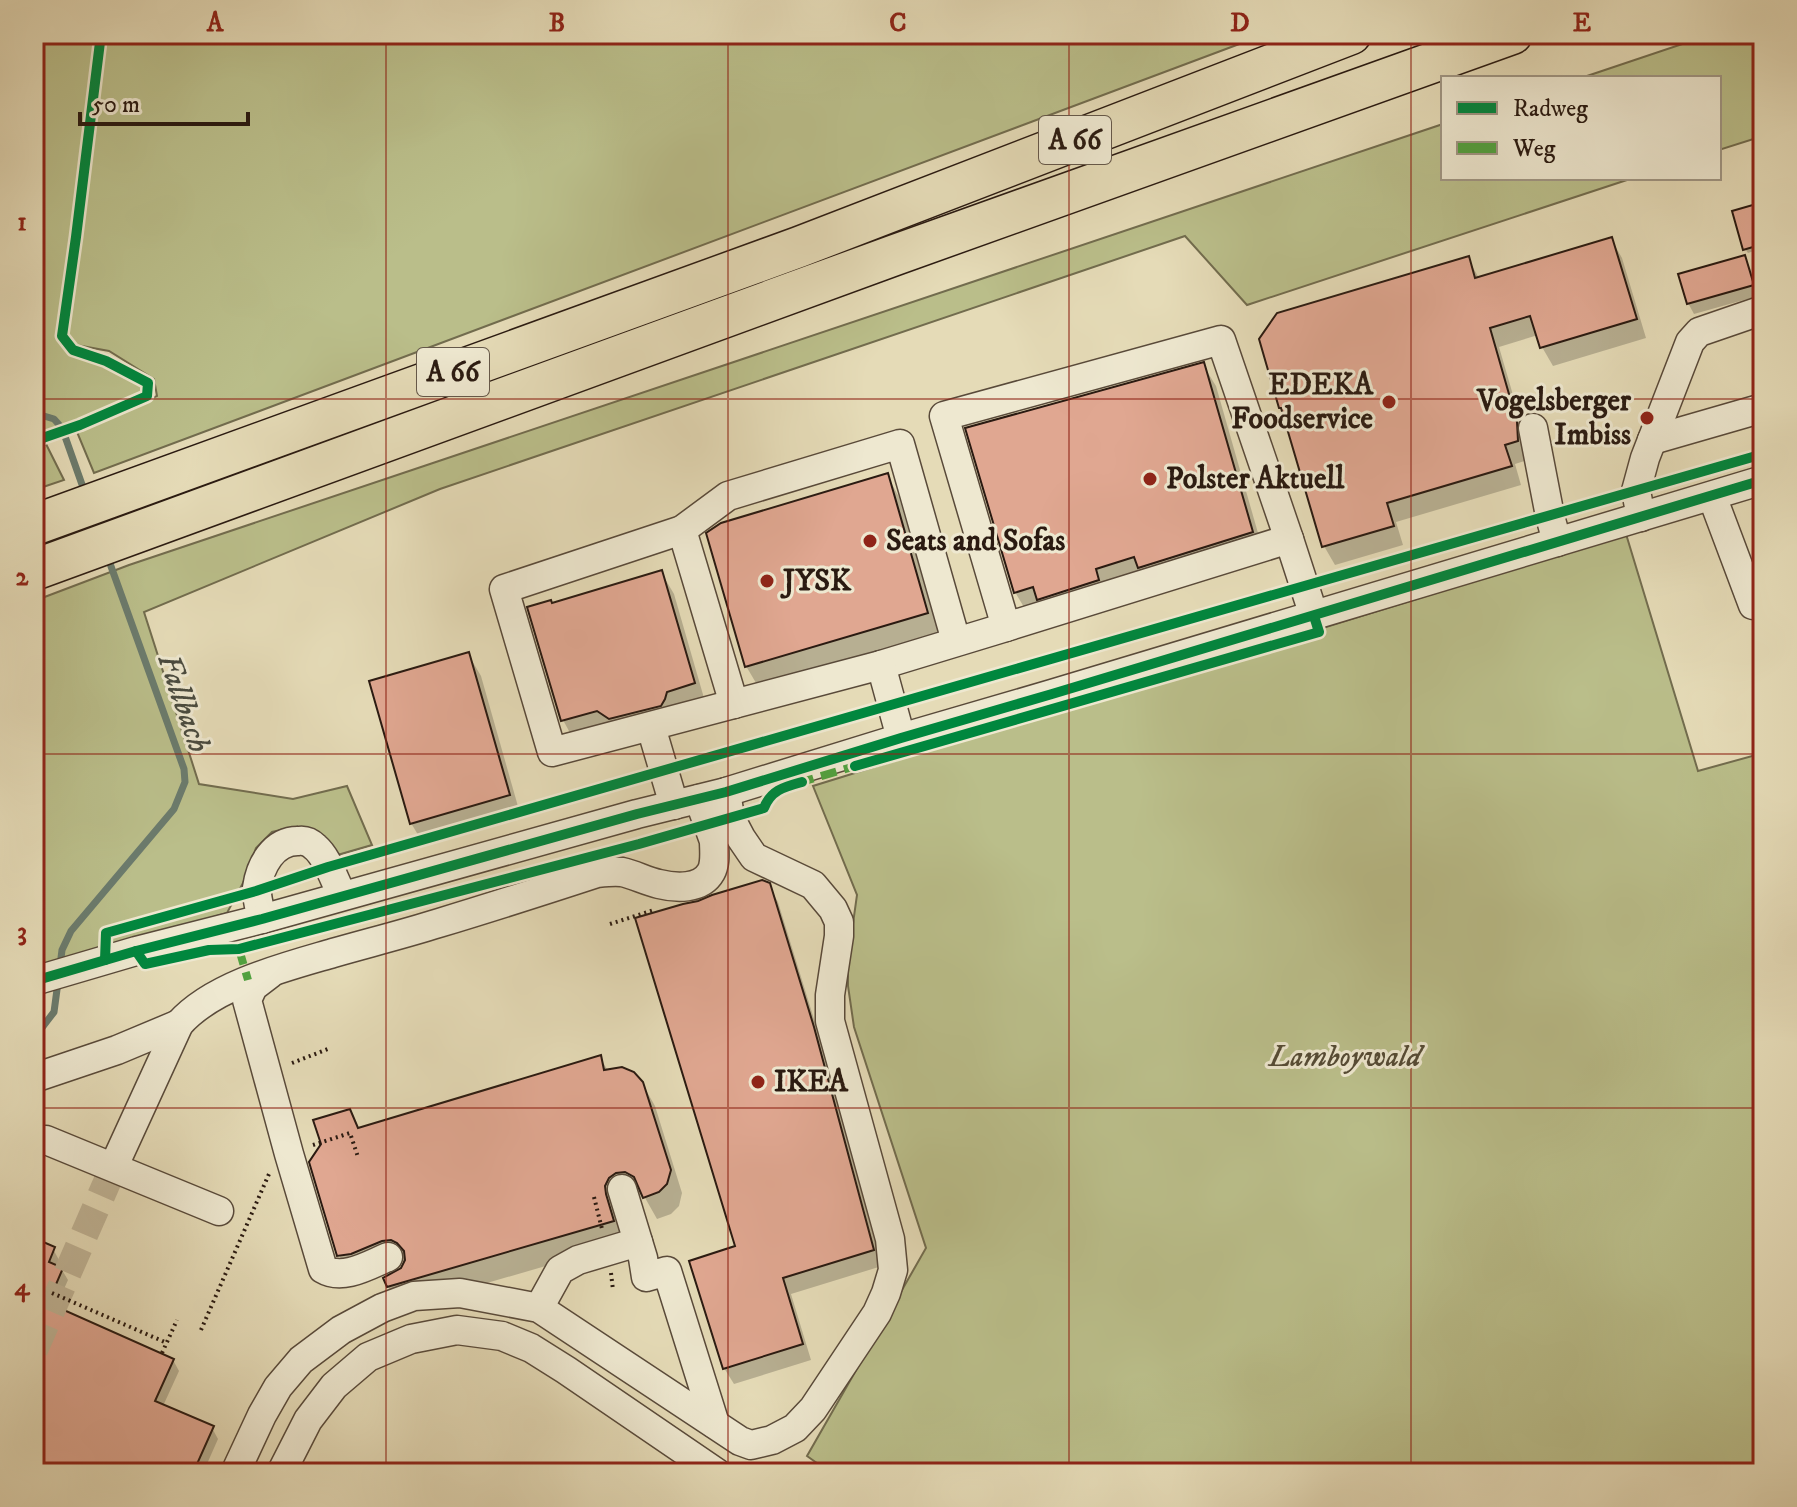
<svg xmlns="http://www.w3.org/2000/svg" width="1797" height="1507" font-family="'IM FELL DW Pica',serif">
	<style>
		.green { fill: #babe8a; stroke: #726c4e; stroke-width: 2 }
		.shadow { fill: #0003 }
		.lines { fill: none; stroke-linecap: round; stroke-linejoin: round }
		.stream { stroke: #6b7b6d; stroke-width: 7 }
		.building { fill: #e0a791; stroke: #2a1a11; stroke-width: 2 }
		.minor-tunnel { stroke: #c0b496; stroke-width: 28; stroke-dasharray: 28 14; stroke-linecap: butt }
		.minor-casing { stroke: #594a3a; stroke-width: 31 }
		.highway-casing { stroke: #2a1a11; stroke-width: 43 }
		.path { stroke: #2a1a11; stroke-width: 4; stroke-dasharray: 2 4; stroke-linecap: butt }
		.minor { stroke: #eee8d0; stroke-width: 28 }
		.highway { stroke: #e5dbb7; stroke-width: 40 }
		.quiet { stroke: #51a13f; stroke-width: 8; stroke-dasharray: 16 8; stroke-linecap: butt }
		.cycleway-casing { stroke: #eee8d0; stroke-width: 15 }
		.cycleway { stroke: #00873e; stroke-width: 10 }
		.grid { fill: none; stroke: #8f2418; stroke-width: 2; stroke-opacity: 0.55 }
		.poi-dot { fill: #8f2418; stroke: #eee8d0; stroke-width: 3 }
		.labels { text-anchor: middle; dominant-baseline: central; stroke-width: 6; stroke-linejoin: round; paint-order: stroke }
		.shield { fill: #eee8d0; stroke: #65584a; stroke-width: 2 }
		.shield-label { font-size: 28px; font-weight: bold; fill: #2a1a11 }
		.poi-label { font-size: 30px; font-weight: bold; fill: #2a1a11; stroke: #eee8d0; text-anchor: start }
		.park-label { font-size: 30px; font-style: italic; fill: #554b35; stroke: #eee8d0 }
		.water-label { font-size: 32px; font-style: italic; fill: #4a4b3f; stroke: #eee8d0 }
		.neatline { fill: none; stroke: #8f2418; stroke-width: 3 }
		.grid-label { font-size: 26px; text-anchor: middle; font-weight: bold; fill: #8f2418 }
	</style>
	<rect width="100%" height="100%" fill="#e5dbb7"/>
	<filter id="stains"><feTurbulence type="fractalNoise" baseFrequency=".0025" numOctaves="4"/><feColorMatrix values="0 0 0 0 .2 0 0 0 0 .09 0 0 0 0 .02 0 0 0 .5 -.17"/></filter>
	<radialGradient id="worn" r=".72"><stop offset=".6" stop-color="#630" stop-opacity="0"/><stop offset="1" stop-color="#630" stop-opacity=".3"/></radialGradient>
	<g class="green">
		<polygon points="34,34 1266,34 94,473 77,432 157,396 154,379 109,351 65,343 71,353 105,364 142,384 143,394 39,439 34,439"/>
		<polygon points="1712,34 1763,34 1763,136 1719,150 1719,78 1581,78"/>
		<polygon points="1443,124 1443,178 1633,178 1247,305 1185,236 440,489 144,612 199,784 293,799 347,786 372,845 334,856 311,828 285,829 272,832 256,848 243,883 227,913 34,969 34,601 129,565"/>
		<polygon points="45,442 64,480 34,490 34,444"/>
		<polygon points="1626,534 1698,771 1763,753 1763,1473 831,1473 807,1456 926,1248 854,1027 848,986 848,959 857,895 813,786"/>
	</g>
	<g class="shadow">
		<polygon points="1763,207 1763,248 1748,253 1745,249"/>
		<polygon points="1611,239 1622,258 1646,338 1553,366 1542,347 1538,335 1499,347 1527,443 1528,460 1515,464 1521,485 1396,522 1403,545 1335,565 1324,546 1468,259 1479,278"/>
		<polygon points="1744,257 1750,268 1758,296 1694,314 1688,303"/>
		<polygon points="1203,365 1216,386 1264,554 1028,614 1015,592"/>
		<polygon points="887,475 899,497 939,635 759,688 746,666"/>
		<polygon points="661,572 674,594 706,705 575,742 563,720 552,605"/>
		<polygon points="468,654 481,676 521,817 424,845 411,823"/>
		<polygon points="768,885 778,902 822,1045 882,1266 791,1294 811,1360 734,1384 724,1368 738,1247"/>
		<polygon points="600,1057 608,1071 642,1083 655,1106 682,1193 679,1206 671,1214 657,1219 644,1196 639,1194 629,1194 625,1243 401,1308 388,1287 403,1269 406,1261 395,1263 351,1277 339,1255 350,1111 360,1130"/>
		<polygon points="34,1241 53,1249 59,1260 56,1267 62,1270 68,1280 55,1309 173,1360 179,1371 163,1406 212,1428 218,1439 203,1473 34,1473"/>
	</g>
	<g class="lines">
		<g class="stream">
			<polyline points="34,413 54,419 62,428 85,493"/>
			<polyline points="60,966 62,950 71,931 174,809 185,782 184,769 108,558"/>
			<polyline points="34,1038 54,1012 58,982"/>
		</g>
	</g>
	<g class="building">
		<polygon points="1763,202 1763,244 1743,250 1732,211"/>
		<polygon points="1612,237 1637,319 1540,348 1530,316 1490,328 1517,422 1518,441 1505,445 1512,466 1387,503 1394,526 1322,547 1281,408 1279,408 1259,339 1277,313 1469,256 1475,278"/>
		<polygon points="1745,255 1754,285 1687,304 1678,274"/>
		<polygon points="1204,362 1253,532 1138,568 1134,557 1096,569 1099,580 1037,600 1033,587 1014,593 965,428"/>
		<polygon points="888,473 928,613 745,667 706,533 721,523"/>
		<polygon points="662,570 695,683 667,692 665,699 661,706 609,719 597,711 561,721 527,607 551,600 552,603"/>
		<polygon points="469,652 510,795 410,824 369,681"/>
		<polygon points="762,880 770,883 814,1027 874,1250 783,1278 803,1344 723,1369 689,1261 735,1246 635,918 683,904 698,901 712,895"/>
		<polygon points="601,1055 604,1070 622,1067 634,1072 643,1082 671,1170 667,1184 659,1192 643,1198 634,1177 625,1172 616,1173 609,1178 605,1186 606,1194 614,1221 387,1287 383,1278 401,1268 405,1260 404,1251 397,1243 391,1240 382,1241 351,1254 337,1256 309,1162 321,1144 313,1120 350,1109 358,1128"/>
		<polygon points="34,1238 55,1247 49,1262 63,1268 48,1303 174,1359 155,1401 214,1426 193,1473 34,1473"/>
	</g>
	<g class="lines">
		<polyline class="minor-tunnel" points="34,1350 118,1157"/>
		<defs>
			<g id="minor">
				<polyline points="1533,428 1550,516 1557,542"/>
				<polyline points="1652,440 1763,408"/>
				<polyline points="1712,496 1753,605"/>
				<polyline points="1641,517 1636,491 1645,458 1690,342 1699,332 1763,310"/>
				<polyline points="682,530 734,704"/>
				<polyline points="1006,627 944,416 1221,340 1289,539"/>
				<polyline points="956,641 900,444 728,496 682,530 504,589 552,752 881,665 1006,627 1289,539 1314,616"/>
				<polyline points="881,665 901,738"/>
				<polyline points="651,727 674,805"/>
				<path d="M 262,919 C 260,909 256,897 257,888 C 260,866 273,841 298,841 C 304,840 310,842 315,847 C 328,858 334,880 342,895"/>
				<path d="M 270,974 L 253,987 L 247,1000 L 289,1154 L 323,1269 C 343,1281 369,1265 388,1257"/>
				<polyline points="34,981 136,951 262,919 637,814 726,792 901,738 1052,694 1763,480"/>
				<polyline points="34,1078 117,1050 179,1024"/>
				<polyline points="46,1140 219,1211"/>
				<path d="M 118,1157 L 179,1024 C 213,985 285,967 333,953 C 368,943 404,934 439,923 C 492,907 545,890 597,873 C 606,872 614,871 622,872 C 635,875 646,881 659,884 C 675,888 701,890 711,872 C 716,863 714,851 714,841 L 699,799"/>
				<polyline points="622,1189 643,1258 646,1277 667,1271 715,1424"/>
				<polyline points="539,1308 560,1270 578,1260 638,1242"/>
				<polyline points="235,1473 262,1415 278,1387 301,1360 341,1330 382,1308 414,1296 460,1293 539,1308 740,1441 751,1445 772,1440 795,1428 813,1409 877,1313 886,1293 893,1270 890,1239 830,1021 830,995 839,936 839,922 833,909 813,885 754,857 741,838 730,817 726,792"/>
				<polyline points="281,1473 308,1420 334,1386 368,1357 411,1339 457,1330 502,1336 531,1348 566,1370 717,1473"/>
			</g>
			<g id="highway">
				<polyline points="34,525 799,247 1351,34"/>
				<polyline points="34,570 895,255 1512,34"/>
			</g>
		</defs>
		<use href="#minor" class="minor-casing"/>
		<use href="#highway" class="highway-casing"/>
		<g class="path">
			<polyline points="1327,580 1526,523"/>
			<polyline points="916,698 1280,593"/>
			<polyline points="685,764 869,711"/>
			<polyline points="351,861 642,776"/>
			<polyline points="282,882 308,874"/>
			<polyline points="194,908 231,898"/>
			<polyline points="610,924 654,910"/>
			<polyline points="292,1063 328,1049"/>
			<polyline points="313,1145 350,1133 358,1157"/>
			<polyline points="594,1197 602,1229"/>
			<polyline points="611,1273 613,1290"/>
			<polyline points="52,1293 167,1343"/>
			<polyline points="201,1330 269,1174"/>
			<polyline points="162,1353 177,1320"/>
		</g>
		<use href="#minor" class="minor"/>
		<use href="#highway" class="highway"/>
		<g class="quiet">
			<polyline points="798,783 859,765"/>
			<polyline points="239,949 248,980"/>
		</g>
		<defs>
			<g id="cycleway">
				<polyline points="34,441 80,425 147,396 148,383 106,361 73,350 62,336 76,237 101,34"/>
				<polyline points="855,766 1319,632 1314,616"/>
				<path d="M 136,951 L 145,964 L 209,950 L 239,949 L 639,844 L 764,808 C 771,790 784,787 802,782"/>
				<polyline points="105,960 106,933 256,891 328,867 1763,454"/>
				<polyline points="34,981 136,951 262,919 637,814 726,792 901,738 1052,694 1763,480"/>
			</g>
		</defs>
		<use href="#cycleway" class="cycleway-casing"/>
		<use href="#cycleway" class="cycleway"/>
	</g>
	<path class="grid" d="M 386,34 L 386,1473M 728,34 L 728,1473M 1069,34 L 1069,1473M 1411,34 L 1411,1473M 34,399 L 1763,399M 34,754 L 1763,754M 34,1108 L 1763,1108"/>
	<g class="poi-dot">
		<circle cx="1389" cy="402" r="8"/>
		<circle cx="1647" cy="418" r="8"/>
		<circle cx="1150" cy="479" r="8"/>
		<circle cx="870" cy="541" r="8"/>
		<circle cx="767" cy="581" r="8"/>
		<circle cx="758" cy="1082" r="8"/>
	</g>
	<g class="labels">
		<g class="shield">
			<rect x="1039" y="116" width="72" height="48" rx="6"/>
			<rect x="417" y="348" width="72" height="48" rx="6"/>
		</g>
		<g class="shield-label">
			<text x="1075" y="140">A 66</text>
			<text x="453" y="372">A 66</text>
		</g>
		<g class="poi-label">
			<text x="1373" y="385" text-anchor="end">EDEKA<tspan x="1373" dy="34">Foodservice</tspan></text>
			<text x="1631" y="401" text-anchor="end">Vogelsberger<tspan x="1631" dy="34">Imbiss</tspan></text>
			<text x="1166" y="479">Polster Aktuell</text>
			<text x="886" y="541">Seats and Sofas</text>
			<text x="783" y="581">JYSK</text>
			<text x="774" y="1082">IKEA</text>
		</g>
		<g class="park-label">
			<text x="1345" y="1057">Lamboywald</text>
		</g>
		<g class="water-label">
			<text transform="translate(183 703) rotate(71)">Fallbach</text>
		</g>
	</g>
	<rect width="1797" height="1507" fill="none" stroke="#e5dbb7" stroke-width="88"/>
	<rect x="1441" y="76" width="280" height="104" fill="#eee8d0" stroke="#a09684" stroke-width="2"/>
	<rect x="1457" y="102" width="40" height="12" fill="#00873e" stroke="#a09684" stroke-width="2"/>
	<text x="1513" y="116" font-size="24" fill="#2a1a11">Radweg</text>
	<rect x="1457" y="142" width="40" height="12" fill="#51a13f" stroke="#a09684" stroke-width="2"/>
	<text x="1513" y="156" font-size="24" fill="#2a1a11">Weg</text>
	<path d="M80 112v12h168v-12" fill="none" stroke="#2a1a11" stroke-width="4"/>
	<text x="92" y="112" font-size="24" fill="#2a1a11" stroke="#eee8d0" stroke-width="6" paint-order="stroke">50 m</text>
	<rect x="44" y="44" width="1709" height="1419" class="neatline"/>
	<g class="grid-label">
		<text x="215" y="31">A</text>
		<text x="557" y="31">B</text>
		<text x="898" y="31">C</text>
		<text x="1240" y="31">D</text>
		<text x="1582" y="31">E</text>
		<text x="22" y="230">1</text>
		<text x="22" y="585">2</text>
		<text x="22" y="940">3</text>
		<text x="22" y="1295">4</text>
	</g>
	<rect width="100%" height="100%" filter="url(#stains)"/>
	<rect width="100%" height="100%" fill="url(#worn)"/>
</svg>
